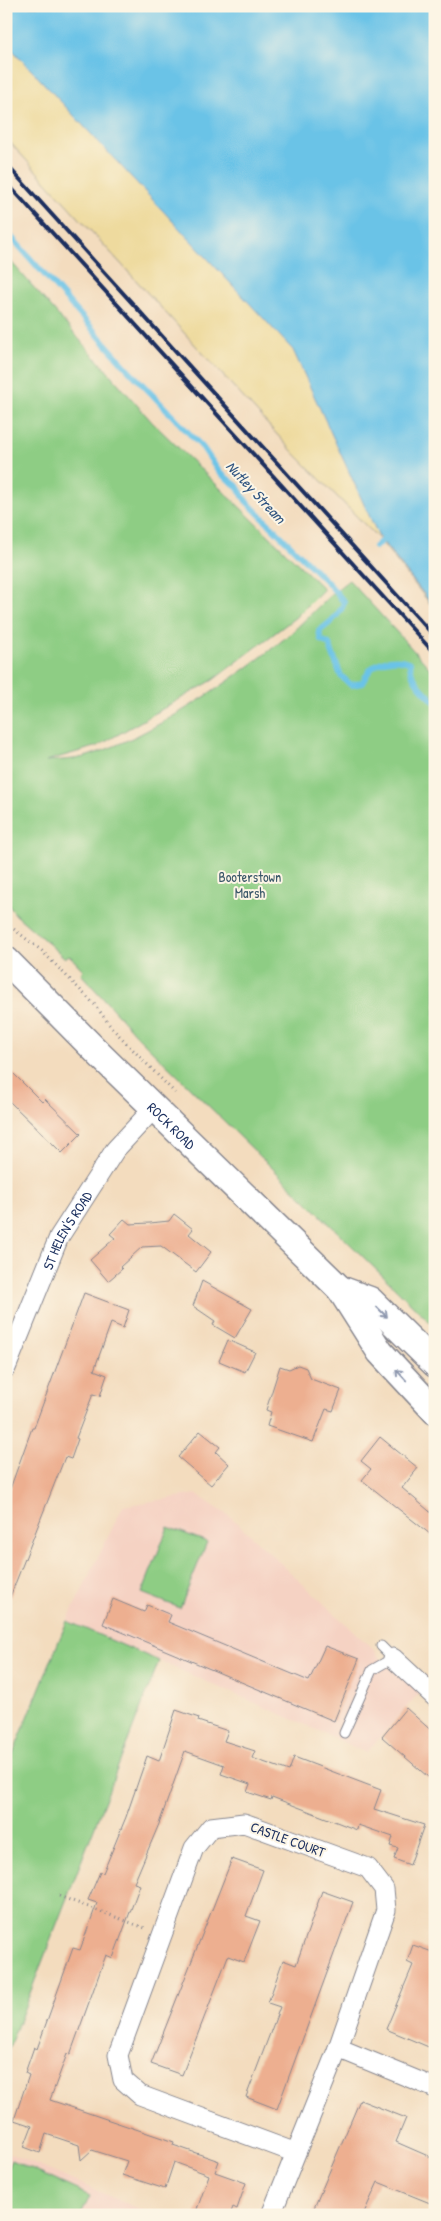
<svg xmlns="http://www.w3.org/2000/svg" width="441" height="2221" font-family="'Patrick Hand',sans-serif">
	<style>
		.built { fill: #f5d2c3 }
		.green { fill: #8ecd84; stroke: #547e71 }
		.sand { fill: #eeda9e; stroke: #84847e }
		.water { fill: #6ac3e7; stroke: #4279a2 }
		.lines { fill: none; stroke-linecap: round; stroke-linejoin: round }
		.stream { stroke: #6ac3e7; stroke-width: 6 }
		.building { fill: #edaf90 }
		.service-casing { stroke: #87868e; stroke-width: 11 }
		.minor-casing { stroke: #87868e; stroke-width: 21 }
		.secondary-casing { stroke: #87868e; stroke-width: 29 }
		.path { stroke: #87868e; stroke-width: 3; stroke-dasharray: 1 4; stroke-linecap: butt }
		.service { stroke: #fff; stroke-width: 9 }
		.minor { stroke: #fff; stroke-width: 19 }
		.secondary { stroke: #fff; stroke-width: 26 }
		.rail { stroke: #1b2f5e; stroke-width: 4 }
		.oneway { stroke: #8d97ae }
		.labels { text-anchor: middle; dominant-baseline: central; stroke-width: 4; stroke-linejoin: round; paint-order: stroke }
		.park-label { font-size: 14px; fill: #385668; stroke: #fcf5e5 }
		.street-label { font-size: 14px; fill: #1b2f5e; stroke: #fcf5e5 }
		.water-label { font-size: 15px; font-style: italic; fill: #2f5480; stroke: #fcf5e5 }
	</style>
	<rect width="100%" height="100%" fill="#fcf5e5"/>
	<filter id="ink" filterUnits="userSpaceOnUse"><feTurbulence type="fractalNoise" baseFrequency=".02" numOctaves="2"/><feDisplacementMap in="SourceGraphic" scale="10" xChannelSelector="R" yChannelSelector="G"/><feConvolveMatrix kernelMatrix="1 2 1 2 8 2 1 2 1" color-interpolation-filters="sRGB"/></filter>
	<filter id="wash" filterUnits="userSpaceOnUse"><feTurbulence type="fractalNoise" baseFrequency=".0096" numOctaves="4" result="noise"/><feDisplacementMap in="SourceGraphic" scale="20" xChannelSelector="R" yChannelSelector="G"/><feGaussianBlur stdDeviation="1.12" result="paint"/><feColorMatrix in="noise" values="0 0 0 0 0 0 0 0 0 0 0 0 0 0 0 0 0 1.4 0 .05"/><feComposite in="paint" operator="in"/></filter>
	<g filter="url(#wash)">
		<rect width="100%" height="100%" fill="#f3dcbe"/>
		<g class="built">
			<polygon points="196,1494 232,1518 375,1651 383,1662 420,1692 366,1753 326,1734 159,1661 6,2055 6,1771 67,1621 123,1506"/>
			<polygon points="6,2152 149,2213 148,2215 6,2215"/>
		</g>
		<g class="green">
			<path d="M 6,256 L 152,422 L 324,589 L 296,617 L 213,680 L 98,746 L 46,761 C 60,760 75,760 88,756 C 155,734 236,679 290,634 C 310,616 328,595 349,580 L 435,674 L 435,1327 L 139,1038 L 81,974 L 83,970 L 69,955 L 65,958 L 16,915 L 6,902 Z"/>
			<polygon points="168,1527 207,1542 180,1608 142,1593"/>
			<polygon points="67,1621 159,1661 6,2055 6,1771"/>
			<polygon points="11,2160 90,2196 81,2215 6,2215 6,2171"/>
		</g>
		<polygon class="sand" points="6,6 273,6 435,560 435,610 379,539 293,452 6,138"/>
		<polygon class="water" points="6,6 435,6 435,608 379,537 293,350 6,43"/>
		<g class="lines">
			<g class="stream">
				<path d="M 6,231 L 126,367 L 203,448 L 220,473 L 237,486 L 246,501 L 329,584 L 344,602 C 341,614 329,624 319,631 L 321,640 L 329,644 L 341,676 L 351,685 L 362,683 C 365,678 368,672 371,669 C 381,659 399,657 410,663 C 410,679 424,691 435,702"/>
				<polyline points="375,547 387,536"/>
			</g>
		</g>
		<g id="blocks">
			<g class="building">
				<polygon points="6,1066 42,1102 45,1099 81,1134 62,1153 6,1098"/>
				<polygon points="174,1214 193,1229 189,1234 211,1252 196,1272 161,1246 142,1247 120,1267 122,1269 108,1281 90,1260 115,1238 110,1234 124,1219 130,1224 150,1223 169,1221"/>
				<polygon points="202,1281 252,1309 235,1338 213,1325 215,1321 193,1306"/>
				<polygon points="84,1293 129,1310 123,1328 111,1323 94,1370 107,1375 100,1396 93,1394 76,1438 78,1439 71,1459 65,1457 8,1602 6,1602 6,1488 10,1489 32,1428 34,1428"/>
				<polygon points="228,1340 255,1352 245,1372 219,1361"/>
				<polygon points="298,1365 306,1368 311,1379 341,1390 333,1411 326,1409 313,1442 267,1426 271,1412 266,1410 280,1366 289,1369"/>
				<polygon points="200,1431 220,1447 216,1452 229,1464 211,1485 178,1457"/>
				<polygon points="380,1437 418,1468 402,1488 435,1516 435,1538 362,1480 371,1469 361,1461"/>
				<polygon points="113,1599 144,1612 147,1605 171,1615 168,1622 309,1681 325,1646 359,1659 334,1721 103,1624"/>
				<polygon points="406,1708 435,1734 435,1783 382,1737"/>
				<polygon points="176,1710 199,1718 198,1721 228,1731 224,1741 255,1751 252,1758 289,1771 294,1757 381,1790 374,1809 424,1825 410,1865 394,1859 398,1848 390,1846 393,1837 358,1825 357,1830 272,1797 271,1800 247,1792 250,1784 221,1774 224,1765 185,1751 159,1824 134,1883 140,1885 113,1958 106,1955 70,2055 67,2054 50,2100 174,2142 173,2145 219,2161 215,2172 246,2183 237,2209 233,2207 230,2215 195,2215 209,2175 174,2162 165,2189 122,2175 127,2161 92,2150 81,2160 79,2145 46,2134 40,2153 24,2147 32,2126 14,2120 29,2075 25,2073 34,2047 37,2049 73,1948 80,1950 97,1903 88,1900 100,1872 103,1873 126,1817 147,1756 159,1761"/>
				<polygon points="232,1859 263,1870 246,1916 260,1921 244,1962 228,1956 182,2075 151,2064"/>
				<polygon points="322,1891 353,1902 277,2109 246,2097 280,2007 268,2003 283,1960 296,1965"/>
				<polygon points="413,1945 435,1953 435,2038 431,2048 386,2029 413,1965 407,1962"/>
				<polygon points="360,2100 406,2118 396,2142 435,2159 435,2205 378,2182 363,2215 311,2215"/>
			</g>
		</g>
	</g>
	<g filter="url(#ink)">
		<use href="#blocks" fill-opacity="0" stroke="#87868e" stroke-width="1"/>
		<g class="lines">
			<defs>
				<polyline id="service" points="344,1733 372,1670 393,1658 381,1646"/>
				<g id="minor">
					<path id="s1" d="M 6,1368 L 59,1237 L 115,1150 L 155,1107"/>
					<polyline points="393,1658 435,1697"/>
					<polyline points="338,2048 435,2088"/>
					<polyline points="271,2215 338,2048 386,1910 384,1889 368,1868 244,1823 211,1827 194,1848 118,2055 123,2080 140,2095 296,2153"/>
				</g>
				<g id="secondary">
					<path id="s2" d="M 6,960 L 101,1056 L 340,1289 L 380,1352 L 435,1411"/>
					<polyline points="340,1289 370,1300 435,1364"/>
				</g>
			</defs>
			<use href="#service" class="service-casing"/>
			<use href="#minor" class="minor-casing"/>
			<use href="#secondary" class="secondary-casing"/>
			<g class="path">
				<polyline points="6,923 42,951 96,1006 111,1027 175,1093"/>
				<polyline points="59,1896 145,1928"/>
			</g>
			<use href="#service" class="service"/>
			<use href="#minor" class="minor"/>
			<use href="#secondary" class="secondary"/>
			<g class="rail">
				<polyline points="6,164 435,637"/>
				<polyline points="6,182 435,654"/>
			</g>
		</g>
		<defs><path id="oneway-shaft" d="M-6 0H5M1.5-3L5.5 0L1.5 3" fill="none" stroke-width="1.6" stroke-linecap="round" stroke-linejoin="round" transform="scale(1.25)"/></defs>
		<g class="oneway">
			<use href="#oneway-shaft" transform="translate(382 1312) rotate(45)"/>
			<use href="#oneway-shaft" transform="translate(401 1375) rotate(-133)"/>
		</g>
	</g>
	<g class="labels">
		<g class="park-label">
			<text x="250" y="876">Booterstown<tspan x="250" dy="16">Marsh</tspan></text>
		</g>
		<g class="street-label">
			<text stroke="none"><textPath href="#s2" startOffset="234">ROCK ROAD</textPath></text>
			<text stroke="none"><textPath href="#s1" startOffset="151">ST HELEN'S ROAD</textPath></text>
			<text transform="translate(288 1839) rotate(20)">CASTLE COURT</text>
		</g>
		<g class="water-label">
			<text transform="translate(256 492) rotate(47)">Nutley Stream</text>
		</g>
	</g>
	<rect width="441" height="2221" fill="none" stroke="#fcf5e5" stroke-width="25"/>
</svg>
